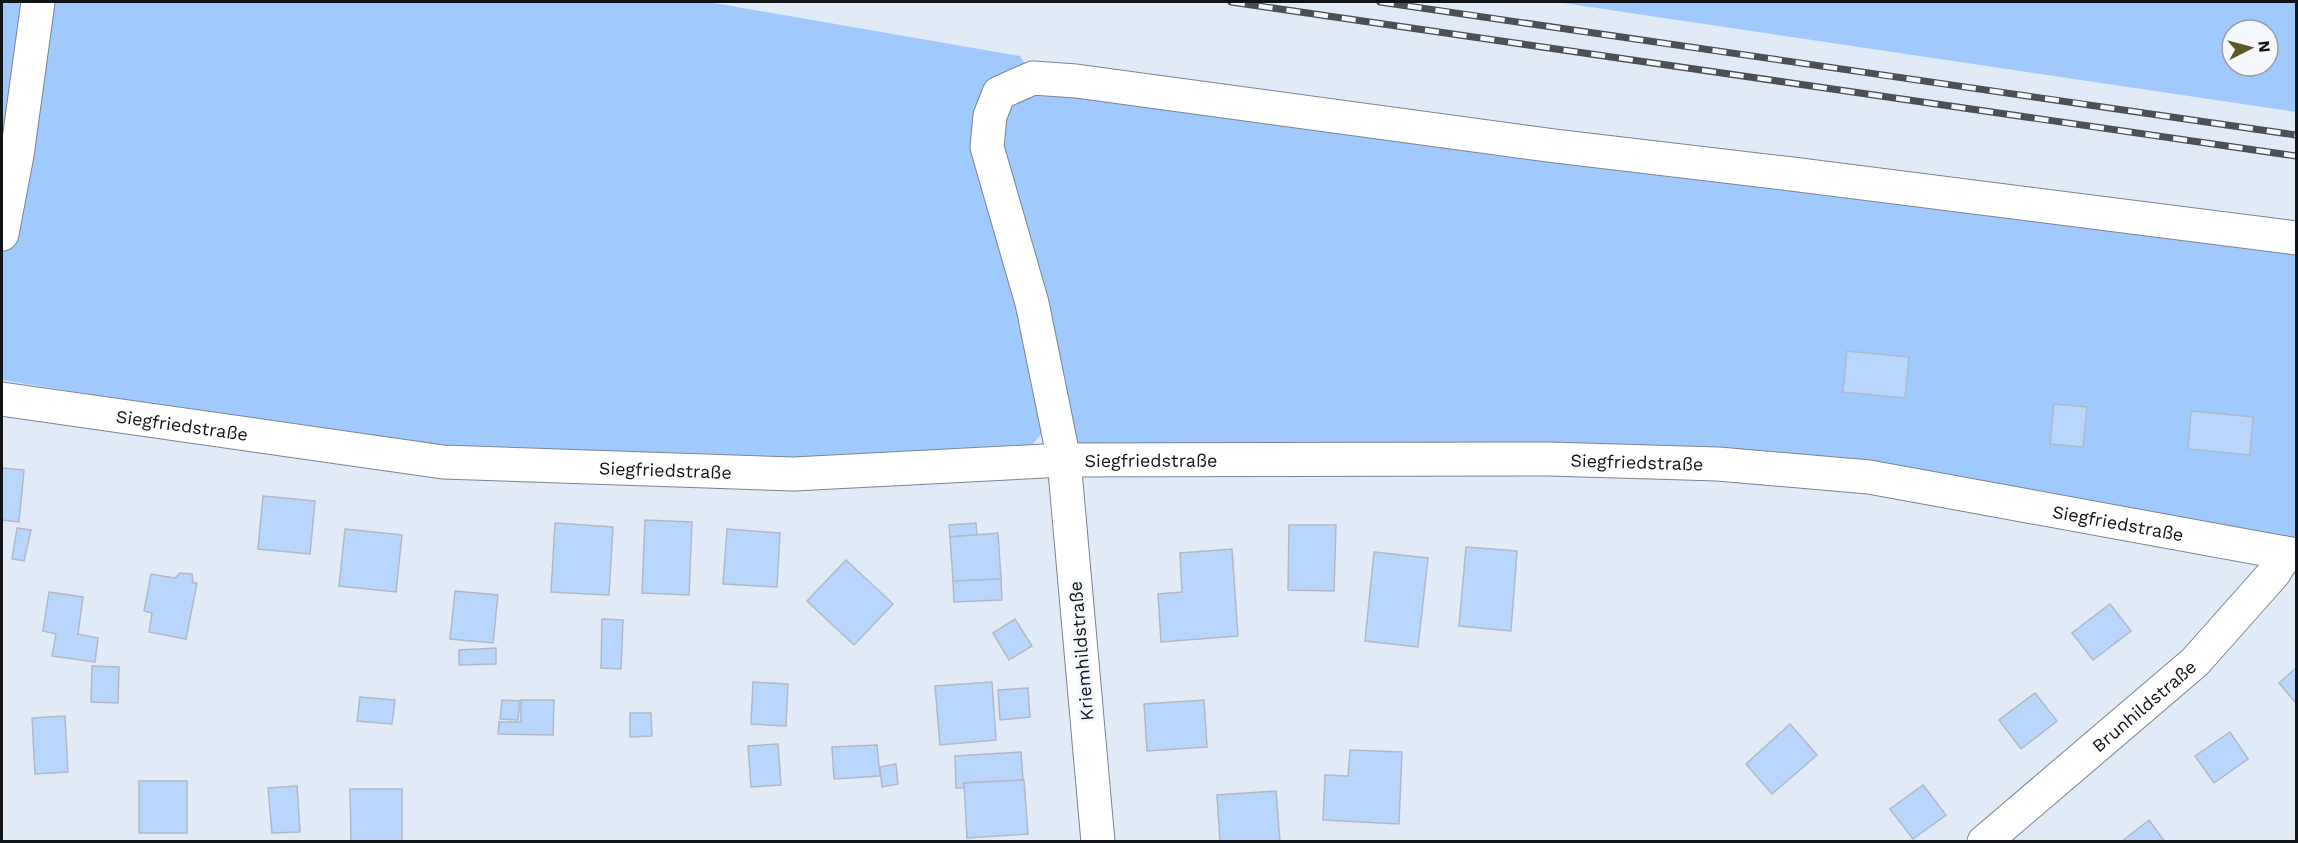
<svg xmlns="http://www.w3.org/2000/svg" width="2298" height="843" font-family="'Work Sans',sans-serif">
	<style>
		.green { fill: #a0cafe; fill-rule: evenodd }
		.building { fill: #b9d6fc; stroke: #b0b9c6; stroke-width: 1.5 }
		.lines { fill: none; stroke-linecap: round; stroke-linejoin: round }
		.minor-casing { stroke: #7a838f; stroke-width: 35 }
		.minor { stroke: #fff; stroke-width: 33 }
		.rail-casing { stroke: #4b5057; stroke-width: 7 }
		.rail { stroke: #f4f8fd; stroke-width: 4.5; stroke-dasharray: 14; stroke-linecap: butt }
		.labels { text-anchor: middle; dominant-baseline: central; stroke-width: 6; stroke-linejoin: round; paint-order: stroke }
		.street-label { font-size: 18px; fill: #101318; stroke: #f4f8fd }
	</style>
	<rect width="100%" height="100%" fill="#e1ebf8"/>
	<g class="green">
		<polygon points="2,2 708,2 1020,56 1031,74 985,90 973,119 1047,427 1028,450 975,455 802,457 443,451 2,380"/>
		<path d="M 1556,2 L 2296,2 L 2296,112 ZM 2232,30 L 2268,30 L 2268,66 L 2232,66 Z"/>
		<polygon points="1039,85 2296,243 2296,558 1869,477 1076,451 997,122 1006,105"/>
	</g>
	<g class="building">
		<polygon points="1847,351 1909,357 1905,398 1843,392"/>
		<polygon points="2054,404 2087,407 2083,447 2050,444"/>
		<polygon points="2191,411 2253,417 2250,455 2188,449"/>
		<polygon points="2,468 24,470 19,522 2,520"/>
		<polygon points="263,496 315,501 310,554 258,549"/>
		<polygon points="645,520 692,522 689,595 642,593"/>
		<polygon points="555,523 613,527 609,595 551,592"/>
		<polygon points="976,523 977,535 950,537 949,525"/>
		<polygon points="1289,525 1336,525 1334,591 1288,590"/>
		<polygon points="17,528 31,530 24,561 12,559"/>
		<polygon points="345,529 402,535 396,592 339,586"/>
		<polygon points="727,529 780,533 777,587 723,584"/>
		<polygon points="998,533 1001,579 953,581 950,537"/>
		<polygon points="1466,547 1517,551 1511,631 1459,626"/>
		<polygon points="1232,549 1238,636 1161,642 1158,594 1182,592 1180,553"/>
		<polygon points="1374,552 1428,558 1418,647 1365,641"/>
		<polygon points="846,560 893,604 854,645 807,601"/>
		<polygon points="180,573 192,574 193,583 197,583 186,639 149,632 152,613 144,611 151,574 175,578"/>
		<polygon points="1001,579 1002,600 954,602 953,581"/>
		<polygon points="455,591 498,595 493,643 450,639"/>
		<polygon points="49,592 83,597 78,634 98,638 95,662 52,656 56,634 43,631"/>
		<polygon points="2110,604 2131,631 2093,660 2072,633"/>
		<polygon points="602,619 623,620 621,669 601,668"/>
		<polygon points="1015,619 1032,646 1009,660 993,633"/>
		<polygon points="496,648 496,664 459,665 459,650"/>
		<polygon points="92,666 119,667 118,703 91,702"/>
		<polygon points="2296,668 2296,703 2279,683"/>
		<polygon points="753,682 788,684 786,726 751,724"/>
		<polygon points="992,682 996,740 940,745 935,686"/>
		<polygon points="1028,688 1030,717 1000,720 998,690"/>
		<polygon points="2035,693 2057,721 2021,749 1999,720"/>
		<polygon points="360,697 395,700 392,724 357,721"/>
		<polygon points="502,700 520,701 518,720 500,719"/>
		<polygon points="521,700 554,700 553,735 498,734 499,722 521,722"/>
		<polygon points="1204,700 1207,747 1147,751 1144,704"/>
		<polygon points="630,713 651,713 652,736 630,737"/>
		<polygon points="65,716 68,772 35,774 32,718"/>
		<polygon points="1790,724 1817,755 1772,794 1746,764"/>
		<polygon points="2230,732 2248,759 2214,783 2195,756"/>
		<polygon points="778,744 781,785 751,787 748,746"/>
		<polygon points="877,745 880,776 834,779 832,747"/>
		<polygon points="1350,750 1402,752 1399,824 1323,820 1325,775 1348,776"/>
		<polygon points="1021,752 1023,780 964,783 964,788 956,788 955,756"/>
		<polygon points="896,764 898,784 882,787 880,767"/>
		<polygon points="1024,780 1028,834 967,838 964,783"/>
		<rect x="139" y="781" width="48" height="52"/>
		<polygon points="1923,785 1946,815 1913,839 1890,809"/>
		<polygon points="297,786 300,832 272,833 268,788"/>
		<polygon points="350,789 402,789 402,841 351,841"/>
		<polygon points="1276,791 1280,842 1220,842 1217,795"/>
		<polygon points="2149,820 2165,842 2121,842"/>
	</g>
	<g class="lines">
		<defs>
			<g id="minor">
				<polyline points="2,234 17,155 38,2"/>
				<path id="s1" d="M 2,399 L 443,462 L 794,474 L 1064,460 L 1549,459 L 1718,464 L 1869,477 L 2296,555"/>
				<polyline points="1098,842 1064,460 1032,303 987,147 990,116 999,93 1033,78 1076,81 1555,146 1792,174 2296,238"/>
				<path id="s2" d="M 1984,842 L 2195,662 L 2274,573 L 2286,553"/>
			</g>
		</defs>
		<use href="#minor" class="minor-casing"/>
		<use href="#minor" class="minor"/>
		<defs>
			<g id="rail">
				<polyline points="1231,2 2296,156"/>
				<polyline points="1380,2 2296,135"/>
			</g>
		</defs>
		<use href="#rail" class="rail-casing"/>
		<use href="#rail" class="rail"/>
	</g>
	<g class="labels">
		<g class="street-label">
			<text stroke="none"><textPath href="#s1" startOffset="182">Siegfriedstraße</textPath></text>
			<text stroke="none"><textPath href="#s1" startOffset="1154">Siegfriedstraße</textPath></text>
			<text stroke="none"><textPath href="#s1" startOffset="1640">Siegfriedstraße</textPath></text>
			<text stroke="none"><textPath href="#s1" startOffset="668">Siegfriedstraße</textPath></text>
			<text stroke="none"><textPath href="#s1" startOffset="2126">Siegfriedstraße</textPath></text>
			<text transform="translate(1081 651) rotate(-95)">Kriemhildstraße</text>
			<text stroke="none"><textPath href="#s2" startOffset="210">Brunhildstraße</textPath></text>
		</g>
	</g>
	<rect width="2298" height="843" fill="none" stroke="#101318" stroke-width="6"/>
	<g transform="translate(2250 48) rotate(84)"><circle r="28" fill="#f4f8fd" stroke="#999ca1" stroke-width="1.5"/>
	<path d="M0-4.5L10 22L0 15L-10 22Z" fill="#5d5925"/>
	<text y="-9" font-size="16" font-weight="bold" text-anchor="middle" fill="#101318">N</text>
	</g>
</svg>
